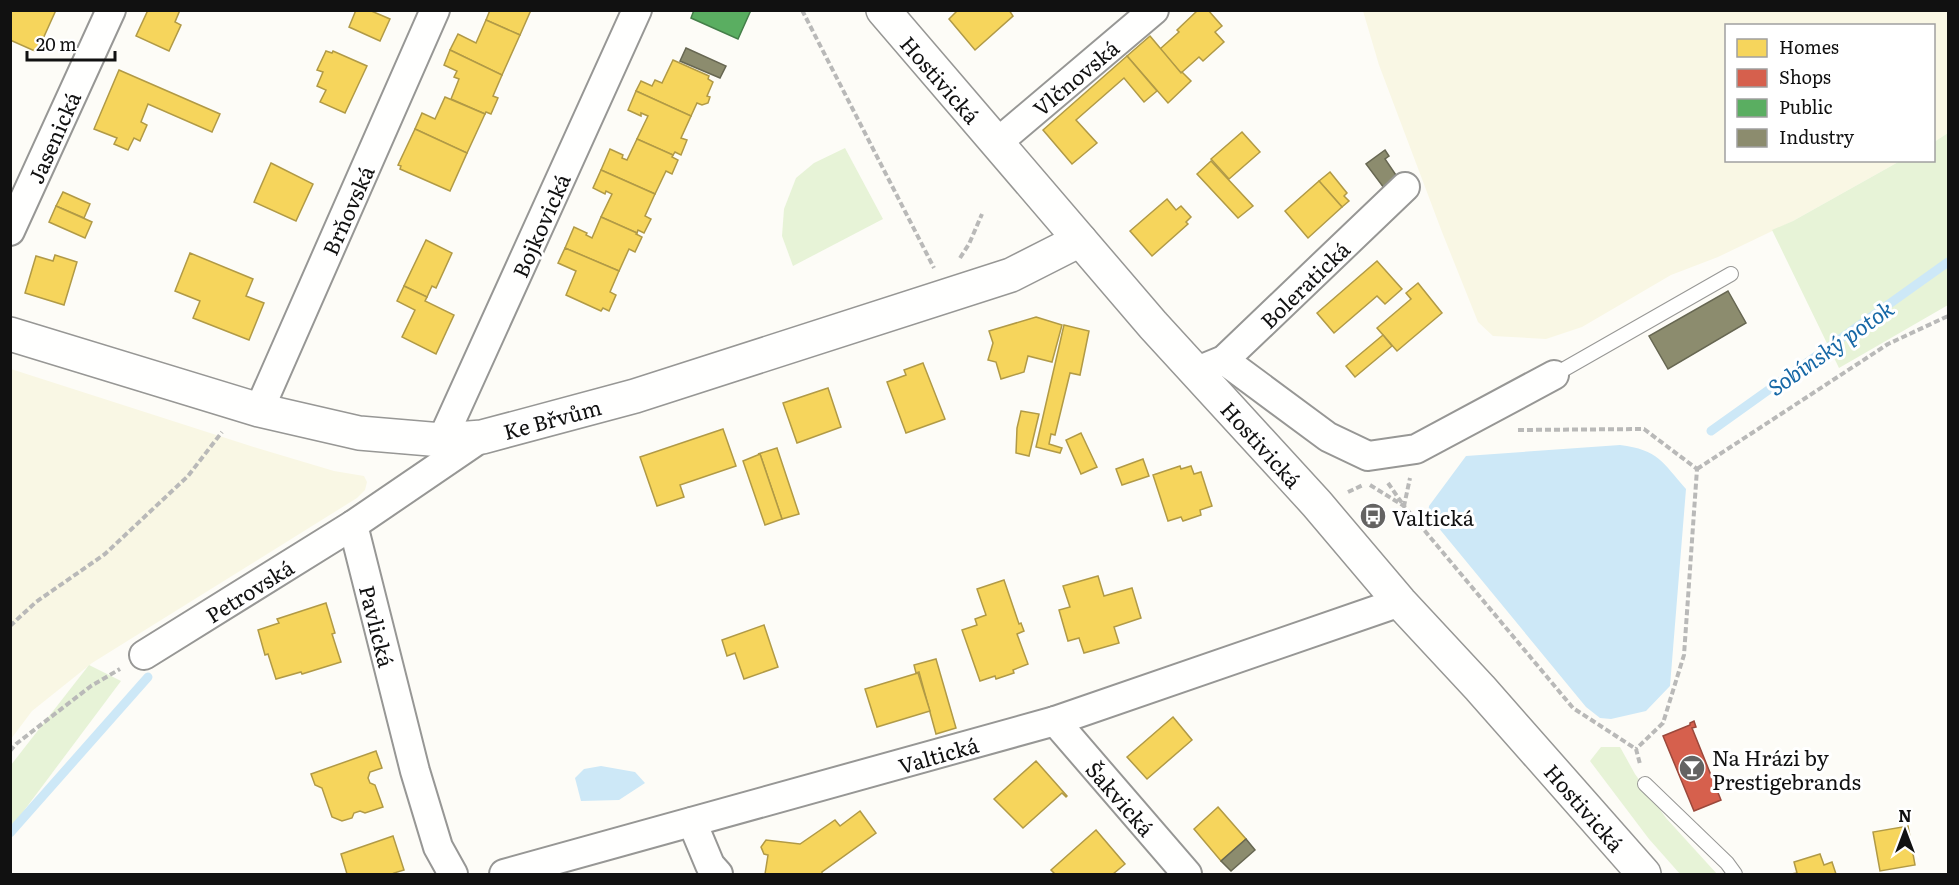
<svg xmlns="http://www.w3.org/2000/svg" width="1959" height="885" font-family="Literata,serif">
	<style>
		.farmland { fill: #f9f7e4 }
		.green { fill: #e7f3d7 }
		.water { fill: #cde8f7 }
		.homes { fill: #f6d55c; stroke: #b19a46; stroke-width: 1.5 }
		.shops { fill: #d6604d; stroke: #9b483b; stroke-width: 1.5 }
		.public { fill: #5aae61; stroke: #447f49; stroke-width: 1.5 }
		.industry { fill: #8c8c6e; stroke: #676752; stroke-width: 1.5 }
		.lines { fill: none; stroke-linecap: round; stroke-linejoin: round }
		.stream { stroke: #cde8f7; stroke-width: 9 }
		.service-casing { stroke: #979795; stroke-width: 16 }
		.minor-casing { stroke: #979795; stroke-width: 32 }
		.tertiary-casing { stroke: #979795; stroke-width: 36 }
		.path { stroke: #b9b9b8; stroke-width: 4; stroke-dasharray: 6 3; stroke-linecap: butt }
		.service { stroke: #fffffe; stroke-width: 14 }
		.minor { stroke: #fffffe; stroke-width: 28 }
		.tertiary { stroke: #fffffe; stroke-width: 33 }
		.labels { text-anchor: middle; dominant-baseline: central; stroke-width: 6; stroke-linejoin: round; paint-order: stroke }
		.street-label { font-size: 21px; fill: #111; stroke: #fff }
		.poi-label { font-size: 21px; fill: #111; stroke: #fff; text-anchor: start }
		.water-label { font-size: 22px; font-style: italic; fill: #1768a6; stroke: #fff }
	</style>
	<rect width="100%" height="100%" fill="#fdfcf7"/>
	<g class="farmland">
		<polygon points="1363,11 1948,11 1948,133 1934,142 1934,26 1726,26 1726,160 1900,161 1793,221 1718,257 1671,275 1582,327 1546,339 1493,336 1478,322 1442,232 1379,65"/>
		<polygon points="11,369 257,448 334,471 364,476 367,482 365,490 357,498 92,663 32,711 11,739"/>
	</g>
	<g class="green">
		<polygon points="1948,133 1948,305 1839,368 1772,230 1793,221 1900,161 1934,160 1934,142"/>
		<polygon points="845,148 883,219 793,266 782,236 784,209 796,178 814,163"/>
		<polygon points="89,665 121,681 11,828 11,765"/>
		<polygon points="1601,747 1620,747 1635,774 1666,818 1717,874 1680,874 1649,839 1590,761"/>
	</g>
	<g class="water">
		<path d="M 1620,445 C 1659,450 1662,462 1686,489 L 1670,686 L 1646,711 L 1611,719 L 1600,718 L 1586,707 L 1428,515 L 1429,506 L 1466,456 Z"/>
		<polygon points="601,766 635,772 645,783 619,800 581,801 575,778 584,769"/>
	</g>
	<g class="homes">
		<polygon points="10,10 56,10 37,52 10,40"/>
		<polygon points="148,10 180,10 175,22 181,25 169,51 136,36"/>
		<polygon points="356,10 369,10 390,19 380,41 349,27"/>
		<polygon points="490,10 531,10 520,35 486,20"/>
		<polygon points="958,10 1009,10 1013,16 975,50 949,19"/>
		<polygon points="1198,10 1208,10 1222,26 1215,32 1224,42 1203,61 1199,57 1181,73 1160,49 1179,32 1177,30"/>
		<polygon points="486,20 520,35 502,75 450,50 458,34 476,43"/>
		<polygon points="1150,36 1181,73 1182,72 1191,81 1168,103 1127,56"/>
		<polygon points="450,50 502,75 493,96 498,98 491,114 486,112 485,114 451,99 459,79 454,77 457,71 444,65"/>
		<polygon points="326,51 332,53 333,51 367,66 345,113 320,102 326,90 317,86 323,72 317,70"/>
		<polygon points="1127,56 1157,91 1144,102 1124,78 1076,120 1097,143 1072,164 1043,130"/>
		<polygon points="673,60 709,76 708,79 713,82 707,96 710,97 708,103 702,105 697,103 691,116 636,91 641,81 652,86 655,80 662,83"/>
		<polygon points="119,70 220,114 212,132 148,104 141,122 147,125 140,141 134,138 128,150 114,144 117,138 94,129"/>
		<polygon points="636,91 691,116 681,138 687,140 681,155 675,152 673,155 637,139 648,116 641,113 641,116 628,110"/>
		<polygon points="445,97 485,114 467,153 415,129 422,113 435,119"/>
		<polygon points="415,129 467,153 450,191 400,169 401,166 398,165"/>
		<polygon points="1242,132 1260,152 1229,179 1211,159"/>
		<polygon points="637,139 673,155 672,157 678,160 672,174 666,171 655,194 601,170 610,149 623,155 622,158 627,160"/>
		<polygon points="1211,161 1253,206 1238,218 1197,174"/>
		<polygon points="271,163 313,184 296,221 254,202"/>
		<polygon points="601,170 655,194 645,216 651,219 644,233 638,230 637,233 601,217 612,194 606,191 605,194 593,188"/>
		<polygon points="1330,172 1347,193 1344,196 1349,201 1342,207 1319,181"/>
		<polygon points="1319,181 1342,207 1308,238 1285,211"/>
		<polygon points="63,192 90,204 84,218 56,206"/>
		<polygon points="1167,199 1176,210 1181,206 1191,217 1186,222 1188,224 1152,256 1130,231"/>
		<polygon points="56,206 92,222 85,238 49,222"/>
		<polygon points="601,217 637,233 636,234 642,237 635,252 629,249 619,271 565,248 574,227 587,233 586,235 592,238"/>
		<polygon points="426,240 452,253 436,288 432,286 427,297 404,286"/>
		<polygon points="565,248 619,271 610,292 616,295 609,311 603,308 601,311 566,295 576,271 558,263"/>
		<polygon points="190,253 253,279 246,296 264,303 249,340 193,318 200,301 175,291"/>
		<polygon points="55,255 77,262 64,305 25,293 36,256 53,261"/>
		<polygon points="1377,261 1402,289 1385,304 1377,296 1334,333 1317,313"/>
		<polygon points="1418,283 1442,313 1397,351 1377,328 1411,299 1406,293"/>
		<polygon points="404,286 427,297 425,301 454,315 436,354 402,337 415,310 397,301"/>
		<polygon points="1036,317 1062,325 1052,362 1028,356 1024,372 1001,379 996,362 988,360 993,343 989,331"/>
		<polygon points="1064,325 1089,331 1080,375 1070,373 1055,435 1051,434 1049,444 1062,448 1060,453 1036,447"/>
		<polygon points="1383,335 1392,346 1355,377 1346,366"/>
		<polygon points="923,363 945,419 906,433 887,382 906,375 904,370"/>
		<polygon points="828,388 841,427 797,443 783,403"/>
		<polygon points="1021,411 1039,414 1029,456 1016,453 1017,428"/>
		<polygon points="723,429 736,466 680,485 684,497 657,506 640,457"/>
		<polygon points="1081,433 1097,467 1081,474 1066,440"/>
		<polygon points="777,448 799,514 782,519 760,454 758,454"/>
		<polygon points="760,454 782,519 765,525 743,461"/>
		<polygon points="1143,459 1149,476 1122,485 1116,469"/>
		<polygon points="1180,466 1181,469 1191,466 1194,474 1201,472 1212,506 1200,510 1201,515 1183,521 1181,517 1168,521 1153,475"/>
		<polygon points="1098,576 1104,596 1132,588 1141,618 1114,627 1119,643 1084,653 1079,638 1068,641 1059,610 1070,607 1063,586"/>
		<polygon points="1004,580 1019,624 1021,623 1024,631 1017,634 1028,664 1013,670 1014,673 996,679 995,676 980,681 962,630 977,625 975,619 986,615 977,589"/>
		<polygon points="326,603 335,633 332,634 341,662 302,674 301,672 276,679 268,654 265,655 258,630 279,623 277,619"/>
		<polygon points="764,625 778,667 744,679 735,653 727,656 722,640"/>
		<polygon points="936,659 956,728 936,734 919,672 916,673 914,665"/>
		<polygon points="918,673 930,711 877,727 865,689"/>
		<polygon points="1173,717 1192,740 1147,779 1127,757"/>
		<polygon points="376,751 382,768 370,772 368,778 370,783 375,785 383,807 365,813 360,811 354,813 352,818 342,821 332,817 322,788 315,785 311,774"/>
		<polygon points="1036,761 1067,796 1066,797 1062,793 1023,828 994,799"/>
		<polygon points="1218,807 1246,839 1221,861 1194,829"/>
		<polygon points="860,811 876,833 822,872 822,874 765,874 768,855 764,854 761,847 766,840 800,844 835,820 840,826"/>
		<polygon points="1908,826 1915,865 1880,871 1873,832"/>
		<polygon points="1096,830 1125,864 1113,874 1055,874 1051,870"/>
		<polygon points="393,836 404,870 394,873 395,874 347,874 341,854"/>
		<polygon points="1820,854 1824,865 1832,862 1836,874 1791,874 1797,873 1794,862"/>
	</g>
	<polygon class="shops" points="1694,721 1696,727 1692,728 1721,800 1694,811 1663,736 1690,725 1690,723"/>
	<polygon class="public" points="694,10 751,10 738,39 691,18"/>
	<g class="industry">
		<polygon points="686,48 726,66 720,78 680,61"/>
		<polygon points="1385,150 1389,156 1385,159 1398,178 1384,188 1366,164"/>
		<polygon points="1728,291 1746,323 1668,369 1649,336"/>
		<polygon points="1246,839 1255,850 1231,871 1221,861"/>
	</g>
	<g class="lines">
		<g class="stream">
			<polyline points="1711,431 1948,262"/>
			<polyline points="10,833 148,677"/>
		</g>
		<defs>
			<g id="service">
				<polyline points="1554,375 1731,274"/>
				<polyline points="1645,784 1727,863 1735,874"/>
			</g>
			<g id="minor">
				<polyline points="997,143 1154,10"/>
				<polyline points="10,231 111,10"/>
				<polyline points="1224,360 1328,437 1368,456 1416,449 1554,375"/>
				<polyline points="1207,367 1224,360 1405,187"/>
				<polyline points="259,410 435,10"/>
				<polyline points="442,440 637,10"/>
				<polyline points="144,655 353,525"/>
				<polyline points="1055,721 1187,874"/>
				<polyline points="692,822 710,865 718,874"/>
				<polyline points="453,874 438,847 415,771 353,525 482,437"/>
				<polyline points="504,874 1055,721 1400,602"/>
			</g>
			<g id="tertiary">
				<polyline points="883,10 1153,325 1317,504 1400,602 1480,688 1644,874"/>
				<polyline points="10,334 259,410 359,433 442,440 482,437 635,396 1011,275 1080,240"/>
			</g>
		</defs>
		<use href="#service" class="service-casing"/>
		<use href="#minor" class="minor-casing"/>
		<use href="#tertiary" class="tertiary-casing"/>
		<g class="path">
			<polyline points="802,10 934,268"/>
			<polyline points="960,258 969,244 982,214"/>
			<polyline points="1518,430 1644,429 1697,469 1684,655 1663,723 1636,749"/>
			<polyline points="1697,469 1888,344 1948,316"/>
			<polyline points="1388,483 1404,506 1410,478"/>
			<polyline points="1370,485 1404,506 1573,708 1636,749 1640,764"/>
			<polyline points="1348,492 1363,485"/>
			<polyline points="10,626 36,602 105,554 188,476 222,432"/>
			<polyline points="10,751 16,744 91,686 120,669"/>
		</g>
		<use href="#service" class="service"/>
		<use href="#minor" class="minor"/>
		<use href="#tertiary" class="tertiary"/>
	</g>
	<defs>
		<symbol id="bus-disc" viewBox="-11 -11 22 22"><circle r="9.5" fill="#646362" stroke="#fff"/><path d="M-5-6H5V4H4V6H2V4H-2V6H-4V4H-5ZM-3.5-4V0h7V-4ZM-3.5 1.2v1.5H-2V1.2ZM2 1.2v1.5H3.5V1.2Z" fill="#fff"/></symbol>
		<symbol id="bar-disc" viewBox="-11 -11 22 22"><circle r="9.5" fill="#646362" stroke="#fff"/><path d="M-6-5H6L.8 .8V4.5H3.5V6h-7V4.5H-.8V.8Z" fill="#fff"/></symbol>
	</defs>
	<g fill-rule="evenodd">
		<use href="#bus-disc" x="1358" y="501" width="30" height="30"/>
		<use href="#bar-disc" x="1677" y="753" width="30" height="30"/>
	</g>
	<g class="labels">
		<g class="street-label">
			<text transform="translate(1075 77) rotate(-40)">Vlčnovská</text>
			<text transform="translate(941 79) rotate(49)">Hostivická</text>
			<text transform="translate(53 137) rotate(-66)">Jasenická</text>
			<text transform="translate(347 210) rotate(-66)">Brňovská</text>
			<text transform="translate(540 225) rotate(-66)">Bojkovická</text>
			<text transform="translate(1304 284) rotate(-44)">Boleratická</text>
			<text transform="translate(552 418) rotate(-15)">Ke Břvům</text>
			<text transform="translate(1262 444) rotate(48)">Hostivická</text>
			<text transform="translate(249 590) rotate(-32)">Petrovská</text>
			<text transform="translate(378 626) rotate(76)">Pavlická</text>
			<text transform="translate(938 754) rotate(-16)">Valtická</text>
			<text transform="translate(1121 798) rotate(49)">Šakvická</text>
			<text transform="translate(1585 807) rotate(49)">Hostivická</text>
		</g>
		<g class="poi-label">
			<text x="1392" y="516">Valtická</text>
			<text x="1712" y="756">Na Hrázi by<tspan x="1712" dy="24">Prestigebrands</tspan></text>
		</g>
		<g class="water-label">
			<text transform="translate(1830 347) rotate(-35)">Sobínský potok</text>
		</g>
	</g>
	<rect width="1959" height="885" fill="none" stroke="#111111" stroke-width="24"/>
	<rect x="1725" y="24" width="210" height="138" fill="#ffffff" stroke="#a0a0a0" stroke-width="1.5"/>
	<rect x="1737" y="39" width="30" height="18" fill="#f6d55c" stroke="#a0a0a0" stroke-width="1.5"/>
	<text x="1779" y="54" font-size="18" fill="#111111">Homes</text>
	<rect x="1737" y="69" width="30" height="18" fill="#d6604d" stroke="#a0a0a0" stroke-width="1.5"/>
	<text x="1779" y="84" font-size="18" fill="#111111">Shops</text>
	<rect x="1737" y="99" width="30" height="18" fill="#5aae61" stroke="#a0a0a0" stroke-width="1.5"/>
	<text x="1779" y="114" font-size="18" fill="#111111">Public</text>
	<rect x="1737" y="129" width="30" height="18" fill="#8c8c6e" stroke="#a0a0a0" stroke-width="1.5"/>
	<text x="1779" y="144" font-size="18" fill="#111111">Industry</text>
	<g transform="translate(1905 831)" stroke="#ffffff" stroke-width="4.5" paint-order="stroke">
	<path d="M0-4.5L10 22L0 15L-10 22Z" fill="#111111"/>
	<text y="-9" font-size="16" font-weight="bold" text-anchor="middle" fill="#111111">N</text>
	</g>
	<path d="M27 51v9h88v-9" fill="none" stroke="#111111" stroke-width="3"/>
	<text x="36" y="51" font-size="18" fill="#111111" stroke="#ffffff" stroke-width="4.5" paint-order="stroke">20 m</text>
</svg>
